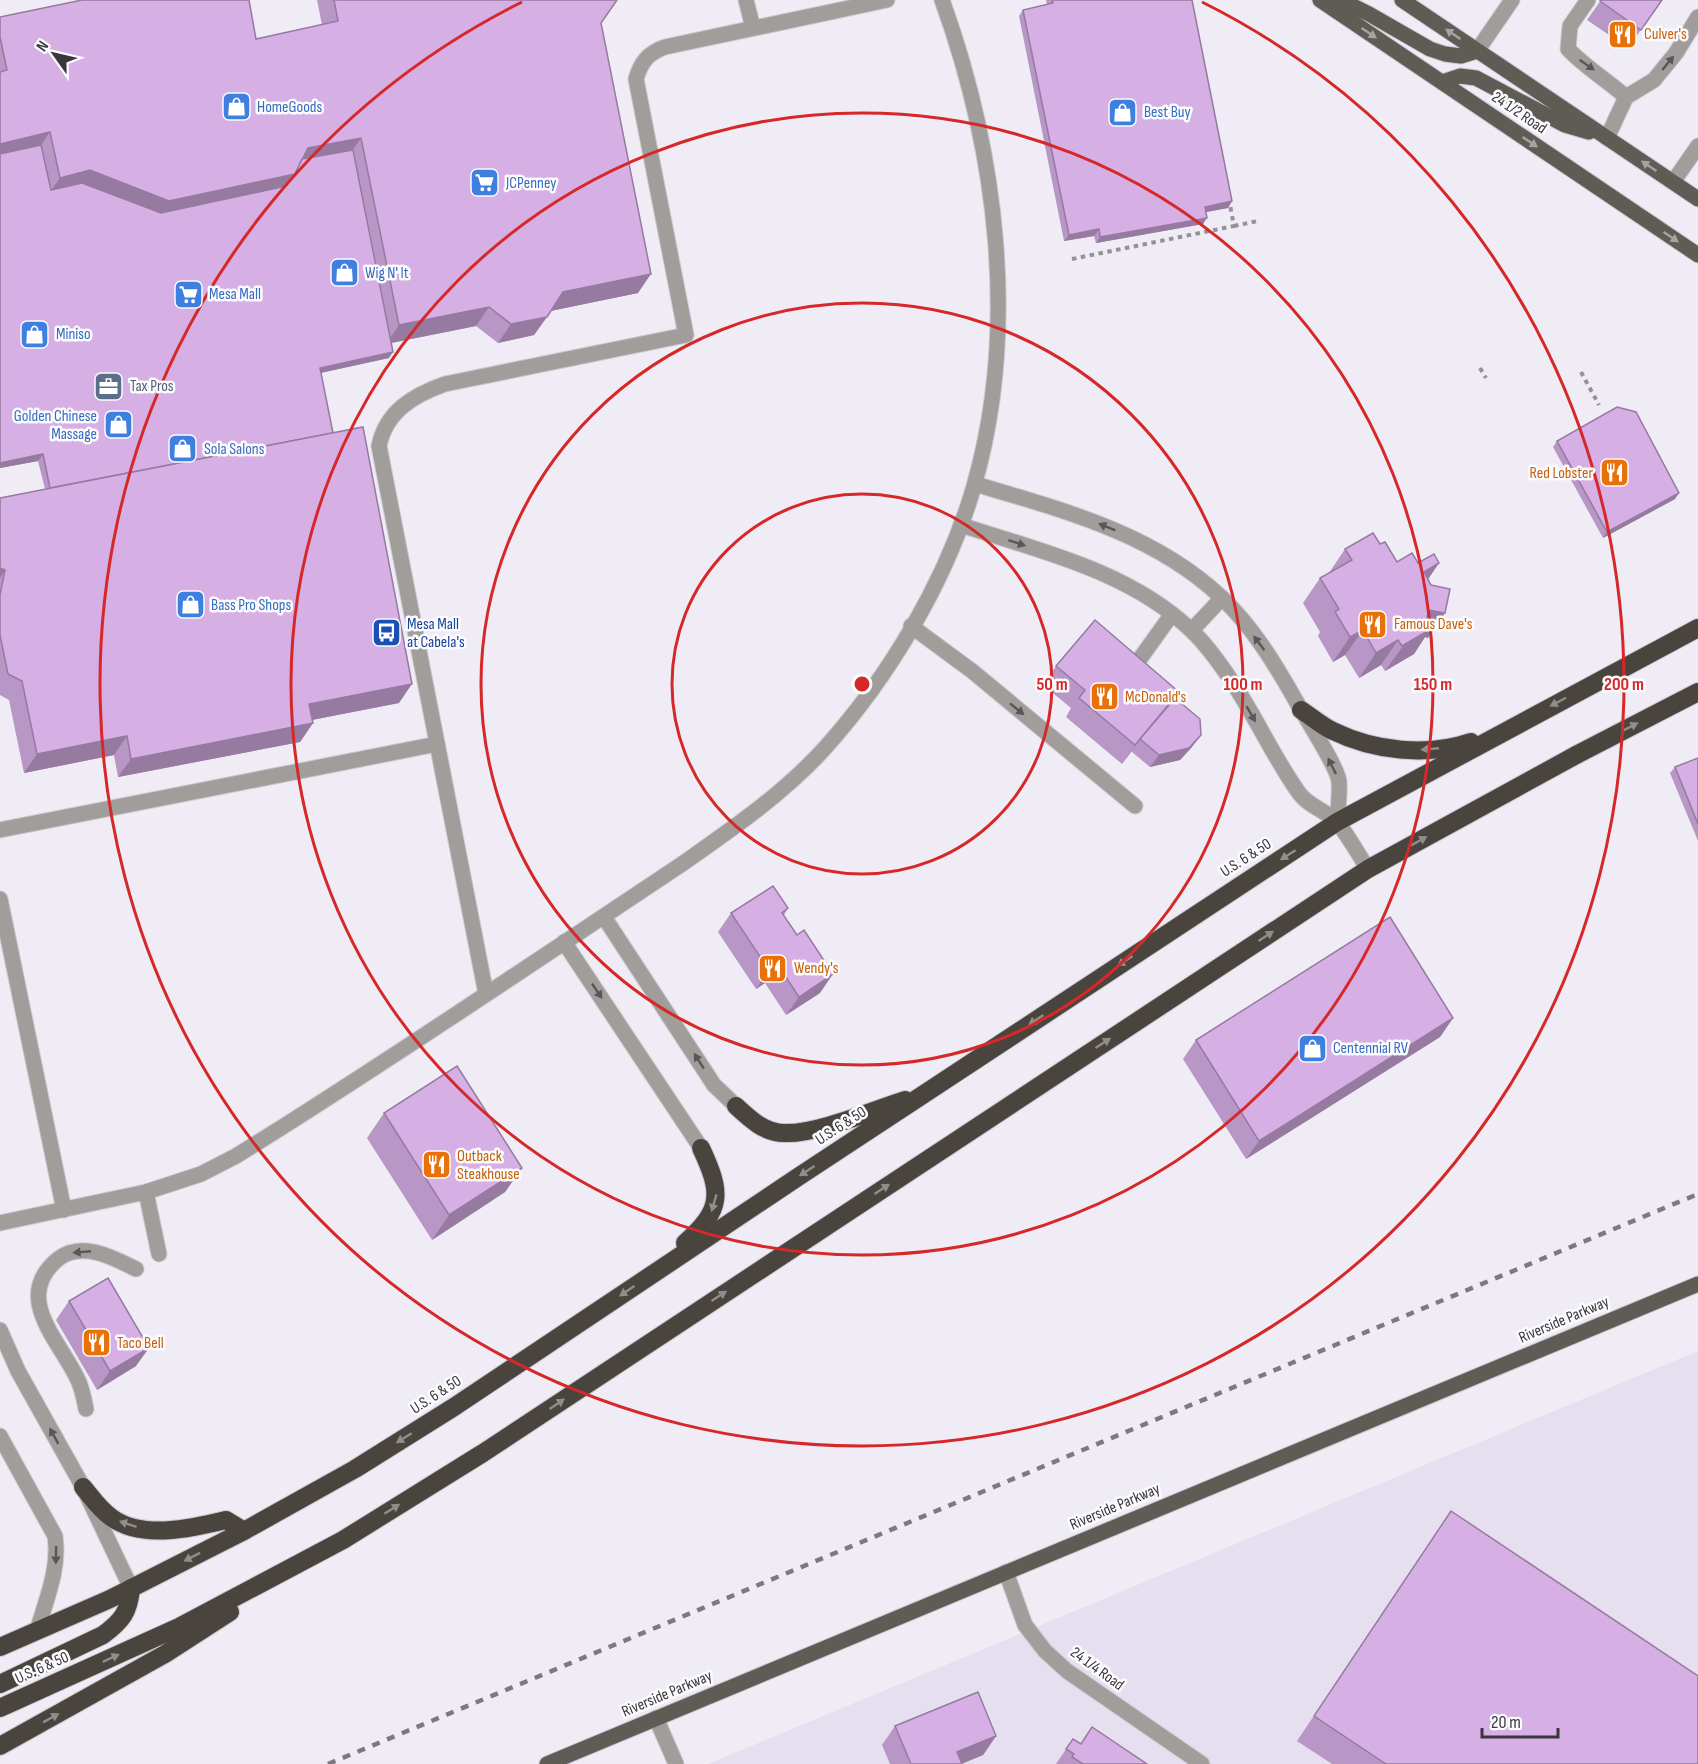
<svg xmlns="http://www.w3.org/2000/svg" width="1698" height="1764" font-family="'Sofia Sans Condensed',sans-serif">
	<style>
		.built { fill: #e6dfef }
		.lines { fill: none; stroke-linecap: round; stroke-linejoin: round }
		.minor-casing { stroke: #cbc8d0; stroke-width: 17 }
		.major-casing { stroke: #cbc8d0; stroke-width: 17 }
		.highway-casing { stroke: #cbc8d0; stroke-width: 20 }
		.path { stroke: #949198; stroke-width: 4; stroke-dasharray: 4.5 4.5; stroke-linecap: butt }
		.minor { stroke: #a09d9a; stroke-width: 15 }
		.major { stroke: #5f5b55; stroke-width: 15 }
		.highway { stroke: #49443e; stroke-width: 18 }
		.rail { stroke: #7c797f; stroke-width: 4.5; stroke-dasharray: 8 8; stroke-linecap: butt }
		.wall { fill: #b896c5 }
		.shaded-wall { fill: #967aa0 }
		.building { fill: #d6afe5; stroke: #967aa0; stroke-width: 1.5 }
		.oneway { fill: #a6a3a1 }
		.oneway2 { fill: #585658 }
		.oneway3 { fill: #918d8b }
		.ring { fill: none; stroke: #d62828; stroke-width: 3 }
		.labels { text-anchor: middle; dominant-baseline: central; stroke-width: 5; stroke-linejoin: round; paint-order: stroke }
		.food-label { font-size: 16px; fill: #c56008; stroke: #fcfbfe; text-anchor: start }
		.shop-label { font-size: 16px; fill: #366cbe; stroke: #fcfbfe; text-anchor: start }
		.street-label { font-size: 16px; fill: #39373b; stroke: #fcfbfe }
		.service-label { font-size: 16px; fill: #4e5e75; stroke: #fcfbfe; text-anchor: start }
		.transit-label { font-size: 16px; fill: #164399; stroke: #fcfbfe; text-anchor: start }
		.centre { fill: #d62828; stroke: #fcfbfe; stroke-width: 3 }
		.ring-label { font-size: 18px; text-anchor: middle; font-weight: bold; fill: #d62828; stroke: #fcfbfe; stroke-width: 5; stroke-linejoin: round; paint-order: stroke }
	</style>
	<rect width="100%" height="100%" fill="#f0ecf5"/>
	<polygon class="built" points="1698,1351 1698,1764 708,1764"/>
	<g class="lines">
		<defs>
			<g id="minor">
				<polyline points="746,0 753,28"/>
				<path d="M 1588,0 L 1570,26 L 1568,49 C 1585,67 1607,80 1626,97"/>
				<polyline points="1477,51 1512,0"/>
				<polyline points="1607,138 1626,97 1654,80 1676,53 1698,17"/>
				<polyline points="1673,182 1698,146"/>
				<path d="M 975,484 C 1062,510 1153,533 1221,597 C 1253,627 1275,664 1296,701 C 1305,717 1337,766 1339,781 C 1340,794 1338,809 1337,822"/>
				<path d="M 961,525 C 1040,551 1129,571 1191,630 C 1207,645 1221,665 1233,683 C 1257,719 1274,758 1299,793 C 1308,806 1327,811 1338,823 C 1349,837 1358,854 1368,869"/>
				<polyline points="911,626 972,671 1135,806"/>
				<polyline points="1192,630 1222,598"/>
				<polyline points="1129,674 1172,614"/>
				<polyline points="0,830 437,744"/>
				<polyline points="0,899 64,1210"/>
				<polyline points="604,917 714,1085 736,1106"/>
				<polyline points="564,942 701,1148"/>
				<path d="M 486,994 L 379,446 C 386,411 414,395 445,384 L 686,335 L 636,79 C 641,62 648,53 665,47 L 887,0"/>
				<polyline points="146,1192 159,1254"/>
				<path d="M 0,1223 L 146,1192 L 201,1174 L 236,1156 C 348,1087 458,1013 568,940 C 606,915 644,889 682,864 C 732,829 783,794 824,749 C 889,677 947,580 974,486 C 1019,329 997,152 942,0"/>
				<polyline points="0,1330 18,1371 83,1487 131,1588"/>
				<path d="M 86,1409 C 84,1399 82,1387 77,1378 C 59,1340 12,1297 58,1259 C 82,1240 114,1258 136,1269"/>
				<path d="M 0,1436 L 55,1536 C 60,1568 46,1600 37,1631"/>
				<polyline points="1006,1572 1025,1625 1045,1651 1067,1671 1202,1764"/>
				<polyline points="656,1718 676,1764"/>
			</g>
			<g id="major">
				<polyline points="1320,0 1698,255"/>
				<polyline points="1341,0 1369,14 1430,49 1445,54 1461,56 1477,51"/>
				<polyline points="1402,0 1698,199"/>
				<polyline points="1442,82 1460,76 1476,78 1565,125 1589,132"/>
				<polyline points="547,1764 1698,1284"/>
			</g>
			<g id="highway">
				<path d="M 1301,710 C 1312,717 1322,726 1333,731 C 1374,751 1427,757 1471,742"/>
				<path d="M 736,1106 C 749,1118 764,1133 784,1133 C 814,1135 874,1110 905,1100"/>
				<path d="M 685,1243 C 723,1209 722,1193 701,1148"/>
				<path d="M 83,1487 C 92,1498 100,1510 112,1518 C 143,1540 193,1528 226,1520 L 244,1531"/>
				<polyline points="0,1647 110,1599 244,1531 355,1469 454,1407 798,1177 1337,822 1698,628"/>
				<path d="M 0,1684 L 103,1635 C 122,1621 129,1612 131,1588"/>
				<polyline points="0,1708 179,1627 343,1540 483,1453 1368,869 1578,754 1698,692"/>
				<polyline points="0,1746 165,1654 230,1612"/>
			</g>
		</defs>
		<use href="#minor" class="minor-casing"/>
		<use href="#major" class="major-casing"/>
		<use href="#highway" class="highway-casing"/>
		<g class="path">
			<polyline points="1234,226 1258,221"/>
			<polyline points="1072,259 1234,226 1229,200"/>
			<polyline points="1480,368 1486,378"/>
			<polyline points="1581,372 1599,405"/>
		</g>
		<use href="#minor" class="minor"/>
		<use href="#major" class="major"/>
		<use href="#highway" class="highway"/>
		<polyline class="rail" points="328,1764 1698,1194"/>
	</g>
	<g class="wall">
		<polygon points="317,0 617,0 601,23 638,293 551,311 534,335 498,343 476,326 391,343 389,358 321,373 333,433 399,703 312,720 313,723 300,742 118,777 114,755 24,773 9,700 0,695 0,498 45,489 38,461 0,468 0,17 256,39 322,25"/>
		<polygon points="1046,0 1192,0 1232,201 1228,208 1206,212 1203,224 1096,243 1094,236 1064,241 1019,16 1023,10 1047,5"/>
		<polygon points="1601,0 1662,0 1628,48 1587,20"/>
		<polygon points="1557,441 1675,499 1603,538 1553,447"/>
		<polygon points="1380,544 1397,562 1439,563 1428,579 1428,638 1425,637 1414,654 1385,671 1381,665 1359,678 1345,655 1333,662 1318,636 1320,632 1303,603 1320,578 1329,573 1345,549"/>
		<polygon points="1056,666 1179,692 1175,698 1192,747 1180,760 1150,767 1132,752 1132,751 1122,764 1066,717 1071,708 1043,685"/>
		<polygon points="1698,758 1698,841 1670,773 1675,767"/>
		<polygon points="788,908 784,915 820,993 786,1015 765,983 756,989 718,932 731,913"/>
		<polygon points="1453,1018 1440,1037 1246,1159 1183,1059 1196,1040"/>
		<polygon points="384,1113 522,1168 505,1192 432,1240 367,1138"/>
		<polygon points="69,1301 136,1366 97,1390 56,1320"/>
		<polygon points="1451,1511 1698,1764 1332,1764 1297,1741"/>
		<polygon points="895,1726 996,1736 983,1755 962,1764 890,1764 882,1745"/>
		<polygon points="1073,1739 1081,1744 1147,1764 1056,1764"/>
	</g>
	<g class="shaded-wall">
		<polygon points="50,132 37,151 0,160 0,144"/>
		<polygon points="361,138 348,157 296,166 308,148"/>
		<polygon points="90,170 295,174 282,193 156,219 47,196 60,178"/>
		<polygon points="1232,201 1228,208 1201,213 1205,207"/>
		<polygon points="1207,218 1203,224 1096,243 1100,237"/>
		<polygon points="1099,229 1094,236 1064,241 1069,235"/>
		<polygon points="651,274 638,293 550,311 563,292"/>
		<polygon points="489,307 476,326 386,344 399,325"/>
		<polygon points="547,317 534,335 498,343 511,324"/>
		<polygon points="393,352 389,358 315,374 320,368"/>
		<polygon points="43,454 38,461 0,468 0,463"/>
		<polygon points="1679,493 1675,499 1603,538 1607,532"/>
		<polygon points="1439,563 1422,588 1424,572"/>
		<polygon points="0,568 5,570 0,578"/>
		<polygon points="1429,610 1445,613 1428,638 1425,637 1414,654 1385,671"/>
		<polygon points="1363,630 1345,655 1333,662 1350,637"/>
		<polygon points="1398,640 1381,665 1359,678 1376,653"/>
		<polygon points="412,684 399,703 296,723 309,704"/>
		<polygon points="1179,692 1166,710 1140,739 1122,764 1135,745"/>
		<polygon points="313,723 300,742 118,777 131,759"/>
		<polygon points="1201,735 1192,747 1180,760 1150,767 1159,755"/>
		<polygon points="127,736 114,755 24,773 37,754"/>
		<polygon points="778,965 765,983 756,989 769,970"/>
		<polygon points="833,974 820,993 786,1015 799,997"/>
		<polygon points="1453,1018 1440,1037 1246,1159 1259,1141"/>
		<polygon points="522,1168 505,1192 432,1240 449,1215"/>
		<polygon points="149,1348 136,1366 97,1390 110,1371"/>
		<polygon points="996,1736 983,1755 960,1764 957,1752"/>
	</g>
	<g class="building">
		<polygon points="82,0 249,0 256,39 338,21 334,0 617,0 601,23 651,274 563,292 547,317 511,324 489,307 399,325 361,138 308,148 295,174 169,201 90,170 60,178 50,132 0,144 0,72 7,70 0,37 0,17"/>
		<polygon points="1052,0 1192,0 1232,201 1205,207 1207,218 1100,237 1099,229 1069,235 1023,10 1053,3"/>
		<polygon points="1601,0 1662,0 1641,30 1600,1"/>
		<polygon points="41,145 51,190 82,183 161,213 286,186 295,174 302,159 353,150 393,352 320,368 333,433 50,488 43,454 0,463 0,154"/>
		<polygon points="1617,407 1636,412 1679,493 1607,532 1557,441"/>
		<polygon points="363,427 412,684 309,704 313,723 131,759 127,736 37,754 22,681 8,674 0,635 0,595 5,570 0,568 0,498"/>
		<polygon points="1373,533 1380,544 1385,542 1397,562 1412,553 1418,563 1434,554 1439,563 1424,572 1431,585 1450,589 1445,613 1429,610 1427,617 1431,629 1402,646 1398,640 1376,653 1363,630 1350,637 1335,612 1339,609 1320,578 1352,560 1345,549"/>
		<polygon points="1095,620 1179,692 1135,745 1079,698 1085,690 1056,666"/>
		<polygon points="1175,698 1200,719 1201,735 1189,748 1159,755 1140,739"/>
		<polygon points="1698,758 1698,824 1675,767"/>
		<polygon points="773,886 788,908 782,913 797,935 804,930 833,974 799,997 778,965 769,970 731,913"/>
		<polygon points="1390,917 1453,1018 1259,1141 1196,1040"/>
		<polygon points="457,1066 522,1168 449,1215 384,1113"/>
		<polygon points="108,1278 149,1348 110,1371 69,1301"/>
		<polygon points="1451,1511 1698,1676 1698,1764 1386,1764 1314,1716"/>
		<polygon points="978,1692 996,1736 957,1752 962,1764 911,1764 895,1726"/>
		<polygon points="1092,1727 1147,1764 1083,1764 1072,1757 1074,1754 1066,1749 1073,1739 1081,1744"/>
	</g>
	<defs><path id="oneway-solid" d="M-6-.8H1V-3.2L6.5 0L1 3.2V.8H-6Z" transform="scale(1.5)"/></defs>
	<g class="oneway">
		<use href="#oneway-solid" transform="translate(1369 33) rotate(34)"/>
		<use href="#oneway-solid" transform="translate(1453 34) rotate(-146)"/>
		<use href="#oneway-solid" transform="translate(1530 142) rotate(34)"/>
		<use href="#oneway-solid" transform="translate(1649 166) rotate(-146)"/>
		<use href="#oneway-solid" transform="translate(1671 237) rotate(34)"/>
	</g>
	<g class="oneway2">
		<use href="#oneway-solid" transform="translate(1668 63) rotate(-51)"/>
		<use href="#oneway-solid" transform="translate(1587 65) rotate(35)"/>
		<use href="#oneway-solid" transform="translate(1107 527) rotate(-158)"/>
		<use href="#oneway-solid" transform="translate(1017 543) rotate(18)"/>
		<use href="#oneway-solid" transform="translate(1259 643) rotate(-127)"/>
		<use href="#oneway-solid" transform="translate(1017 709) rotate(39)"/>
		<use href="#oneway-solid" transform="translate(1251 714) rotate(60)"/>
		<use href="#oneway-solid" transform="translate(1332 766) rotate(-116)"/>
		<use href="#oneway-solid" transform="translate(597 991) rotate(56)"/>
		<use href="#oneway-solid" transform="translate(699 1061) rotate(-123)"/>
		<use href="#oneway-solid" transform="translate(82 1252) rotate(175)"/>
		<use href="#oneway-solid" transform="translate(54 1436) rotate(-119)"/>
		<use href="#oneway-solid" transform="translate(56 1555) rotate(91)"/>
	</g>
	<g class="oneway3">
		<use href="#oneway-solid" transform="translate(1558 702) rotate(152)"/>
		<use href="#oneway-solid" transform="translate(1630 727) rotate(-27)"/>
		<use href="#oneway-solid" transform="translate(1430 749) rotate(175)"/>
		<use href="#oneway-solid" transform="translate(1419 841) rotate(-29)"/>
		<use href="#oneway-solid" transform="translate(1288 855) rotate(148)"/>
		<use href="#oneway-solid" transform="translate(1266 936) rotate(-33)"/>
		<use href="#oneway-solid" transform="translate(1125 961) rotate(147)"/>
		<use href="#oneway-solid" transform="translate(1036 1020) rotate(146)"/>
		<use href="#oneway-solid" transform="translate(1103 1043) rotate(-33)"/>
		<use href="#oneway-solid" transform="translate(807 1171) rotate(147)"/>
		<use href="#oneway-solid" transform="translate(882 1189) rotate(-33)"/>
		<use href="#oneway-solid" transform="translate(714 1203) rotate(106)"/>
		<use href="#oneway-solid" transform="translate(627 1291) rotate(146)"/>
		<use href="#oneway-solid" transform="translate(719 1296) rotate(-33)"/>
		<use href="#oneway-solid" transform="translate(557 1404) rotate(-34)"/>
		<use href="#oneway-solid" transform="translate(404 1438) rotate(148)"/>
		<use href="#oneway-solid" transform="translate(392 1509) rotate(-32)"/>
		<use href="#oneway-solid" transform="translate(128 1524) rotate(-162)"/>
		<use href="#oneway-solid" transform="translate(192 1557) rotate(153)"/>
		<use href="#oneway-solid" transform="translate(111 1658) rotate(-25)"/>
		<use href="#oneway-solid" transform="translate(51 1718) rotate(-29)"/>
	</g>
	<g class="ring">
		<circle cx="862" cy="684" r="190"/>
		<circle cx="862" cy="684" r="381"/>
		<circle cx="862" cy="684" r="571"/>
		<path d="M1202 2A762 762 0 1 1 522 2"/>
	</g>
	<defs>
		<symbol id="restaurant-square" viewBox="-11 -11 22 22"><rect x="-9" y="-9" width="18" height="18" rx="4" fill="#e8710a" stroke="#fcfbfe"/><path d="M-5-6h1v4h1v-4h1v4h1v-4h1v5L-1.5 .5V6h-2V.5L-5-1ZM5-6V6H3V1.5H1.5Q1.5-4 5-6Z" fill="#fff"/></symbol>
		<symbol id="shop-square" viewBox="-11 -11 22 22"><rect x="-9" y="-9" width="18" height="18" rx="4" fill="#3f7fe0" stroke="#fcfbfe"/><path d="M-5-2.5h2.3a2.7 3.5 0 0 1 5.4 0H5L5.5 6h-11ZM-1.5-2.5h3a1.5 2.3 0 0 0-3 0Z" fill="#fff"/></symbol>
		<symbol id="supermarket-square" viewBox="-11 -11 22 22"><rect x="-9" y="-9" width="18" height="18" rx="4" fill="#3f7fe0" stroke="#fcfbfe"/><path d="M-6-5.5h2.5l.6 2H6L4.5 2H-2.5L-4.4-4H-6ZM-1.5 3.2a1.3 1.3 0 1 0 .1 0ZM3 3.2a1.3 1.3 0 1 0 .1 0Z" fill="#fff"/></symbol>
		<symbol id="office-square" viewBox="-11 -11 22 22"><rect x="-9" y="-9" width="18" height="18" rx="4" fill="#5c6f8a" stroke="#fcfbfe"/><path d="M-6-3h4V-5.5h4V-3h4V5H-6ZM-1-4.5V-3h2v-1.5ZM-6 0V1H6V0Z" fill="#fff"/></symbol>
		<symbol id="bus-square" viewBox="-11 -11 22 22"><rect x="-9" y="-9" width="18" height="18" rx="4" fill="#1a4fb4" stroke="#fcfbfe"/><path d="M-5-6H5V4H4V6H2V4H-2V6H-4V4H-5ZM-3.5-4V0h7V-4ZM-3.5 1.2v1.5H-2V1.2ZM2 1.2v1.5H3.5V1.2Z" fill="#fff"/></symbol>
	</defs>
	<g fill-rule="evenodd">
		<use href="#restaurant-square" x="1606" y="18" width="33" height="33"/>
		<use href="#shop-square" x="220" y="90" width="33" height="33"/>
		<use href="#shop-square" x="1106" y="96" width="33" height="33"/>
		<use href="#supermarket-square" x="468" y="166" width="33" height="33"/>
		<use href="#shop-square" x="328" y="256" width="33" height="33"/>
		<use href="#supermarket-square" x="172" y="278" width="33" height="33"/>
		<use href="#shop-square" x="18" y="318" width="33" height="33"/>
		<use href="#office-square" x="92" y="370" width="33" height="33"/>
		<use href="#shop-square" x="102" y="408" width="33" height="33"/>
		<use href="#shop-square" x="166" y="432" width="33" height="33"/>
		<use href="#restaurant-square" x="1598" y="456" width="33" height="33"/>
		<use href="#shop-square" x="174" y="588" width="33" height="33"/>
		<use href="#restaurant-square" x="1356" y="608" width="33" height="33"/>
		<use href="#bus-square" x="370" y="616" width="33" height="33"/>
		<use href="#restaurant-square" x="1088" y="680" width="33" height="33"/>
		<use href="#restaurant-square" x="756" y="952" width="33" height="33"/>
		<use href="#shop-square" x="1296" y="1032" width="33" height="33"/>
		<use href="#restaurant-square" x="420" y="1148" width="33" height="33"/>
		<use href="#restaurant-square" x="80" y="1326" width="33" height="33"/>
	</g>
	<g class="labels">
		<g class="food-label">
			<text x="1644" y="34">Culver's</text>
			<text x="1593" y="473" text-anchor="end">Red Lobster</text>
			<text x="1394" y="624">Famous Dave's</text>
			<text x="1125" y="697">McDonald's</text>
			<text x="794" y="968">Wendy's</text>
			<text x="457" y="1156">Outback<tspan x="457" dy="18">Steakhouse</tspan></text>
			<text x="117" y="1343">Taco Bell</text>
		</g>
		<g class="shop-label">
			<text x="257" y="107">HomeGoods</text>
			<text x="1144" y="112">Best Buy</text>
			<text x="506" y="183">JCPenney</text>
			<text x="365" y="273">Wig N' It</text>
			<text x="209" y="294">Mesa Mall</text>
			<text x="56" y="334">Miniso</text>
			<text x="97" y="416" text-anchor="end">Golden Chinese<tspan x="97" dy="18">Massage</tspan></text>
			<text x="204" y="449">Sola Salons</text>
			<text x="211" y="605">Bass Pro Shops</text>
			<text x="1333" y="1048">Centennial RV</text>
		</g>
		<g class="street-label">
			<text transform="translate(1519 113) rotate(34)">24 1/2 Road</text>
			<text transform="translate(1246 858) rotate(-33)">U.S. 6 &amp; 50</text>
			<text transform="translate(841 1126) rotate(-33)">U.S. 6 &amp; 50</text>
			<text transform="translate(1564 1320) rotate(-23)">Riverside Parkway</text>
			<text transform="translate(436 1395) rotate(-33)">U.S. 6 &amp; 50</text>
			<text transform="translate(1115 1507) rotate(-23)">Riverside Parkway</text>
			<text transform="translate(42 1668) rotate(-24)">U.S. 6 &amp; 50</text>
			<text transform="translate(1097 1669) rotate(36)">24 1/4 Road</text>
			<text transform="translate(667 1694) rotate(-23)">Riverside Parkway</text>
		</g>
		<g class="service-label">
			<text x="130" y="386">Tax Pros</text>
		</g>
		<g class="transit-label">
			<text x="407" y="624">Mesa Mall<tspan x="407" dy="18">at Cabela's</tspan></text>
		</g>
	</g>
	<circle cx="862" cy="684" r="9" class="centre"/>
	<g class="ring-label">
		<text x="1052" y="690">50 m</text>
		<text x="1243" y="690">100 m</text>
		<text x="1433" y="690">150 m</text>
		<text x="1624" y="690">200 m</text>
	</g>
	<g transform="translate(54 54) rotate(304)" stroke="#fcfbfe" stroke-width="4.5" paint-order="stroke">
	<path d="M0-4.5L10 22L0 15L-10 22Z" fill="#39373b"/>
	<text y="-9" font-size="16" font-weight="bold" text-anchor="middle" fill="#39373b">N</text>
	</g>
	<path d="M1482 1728v9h76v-9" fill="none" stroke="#39373b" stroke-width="3"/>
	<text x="1491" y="1728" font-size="18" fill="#39373b" stroke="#fcfbfe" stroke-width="4.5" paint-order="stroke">20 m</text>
</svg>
